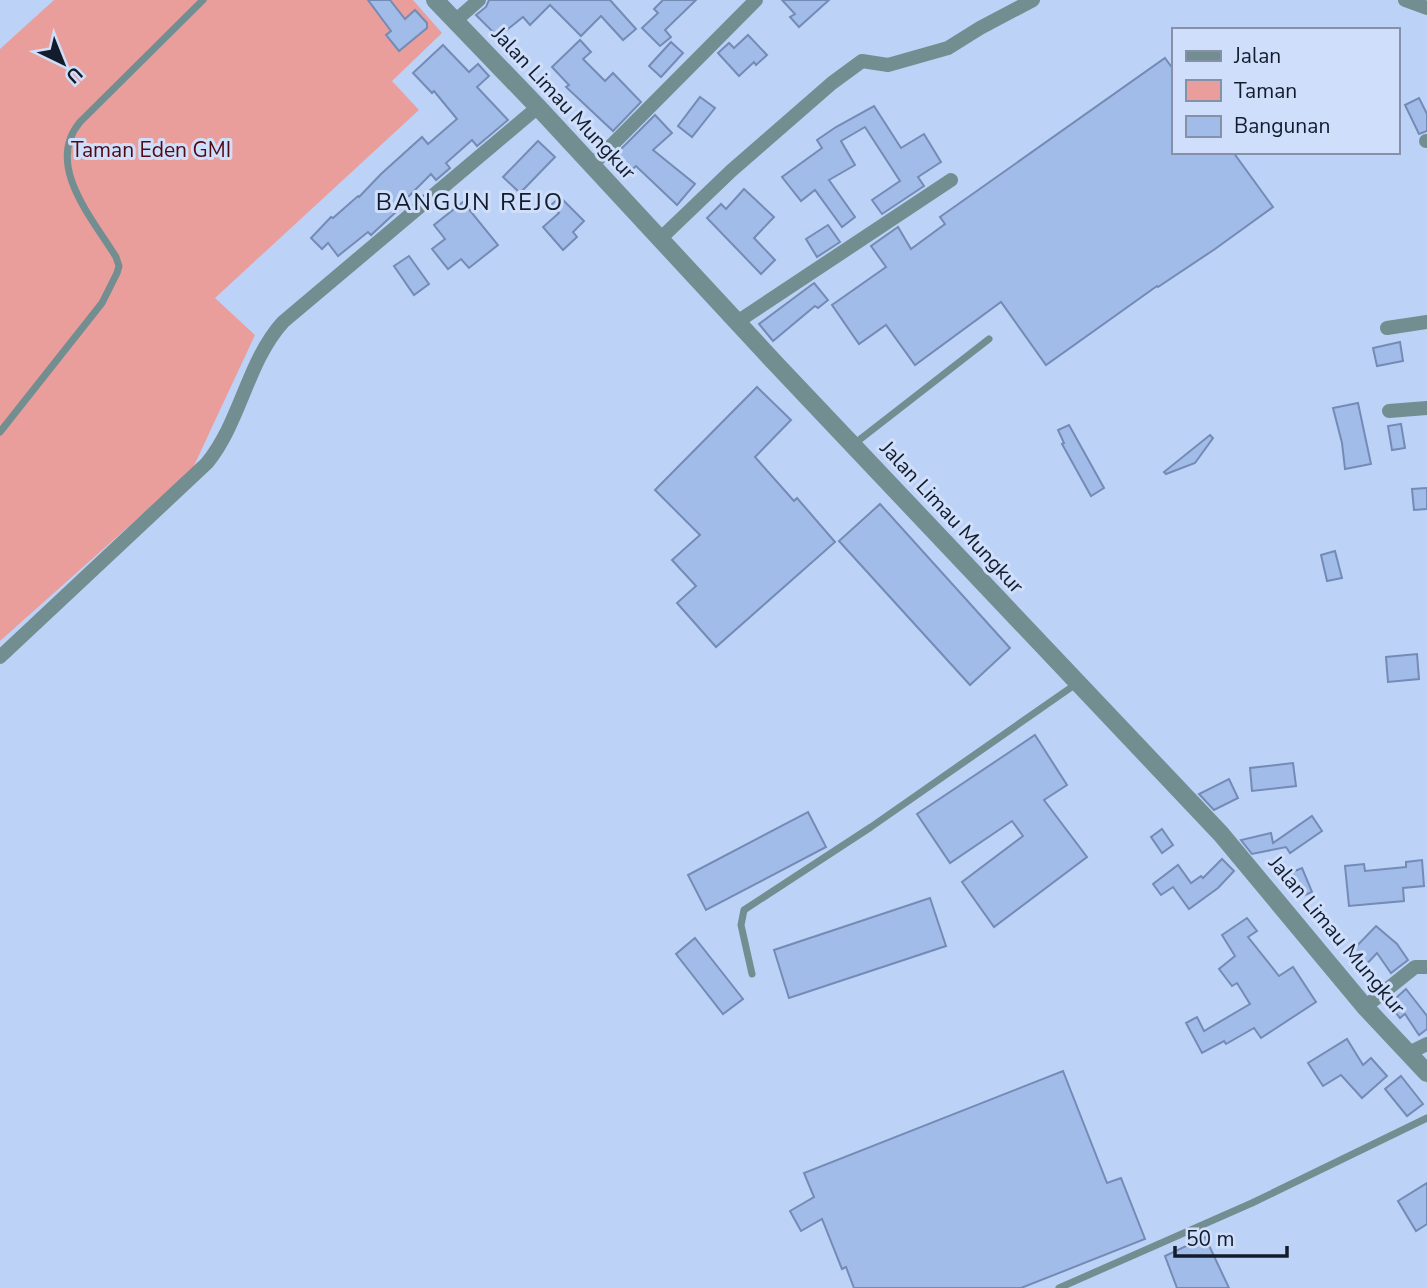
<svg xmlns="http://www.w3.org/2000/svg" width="1427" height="1288" font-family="'Nunito Sans',sans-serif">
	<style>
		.green { fill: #ea9e9b }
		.building { fill: #a2bce9; stroke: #738bb5; stroke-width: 2 }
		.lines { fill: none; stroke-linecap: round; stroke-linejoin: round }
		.service { stroke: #728e90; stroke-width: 7 }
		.minor { stroke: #728e90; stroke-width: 14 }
		.tertiary { stroke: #728e90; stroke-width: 18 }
		.labels { text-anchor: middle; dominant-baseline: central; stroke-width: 6; stroke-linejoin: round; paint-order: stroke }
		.street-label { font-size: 21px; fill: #131c2c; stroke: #cfdffb }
		.park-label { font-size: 21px; fill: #510a11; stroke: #cfdffb }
		.quarter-label { font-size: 24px; letter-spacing: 2px; fill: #131c2c; stroke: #cfdffb }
	</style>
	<rect width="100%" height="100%" fill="#bdd2f7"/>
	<polygon class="green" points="54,0 413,0 442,33 392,81 419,110 215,298 255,335 192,470 0,641 0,49"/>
	<g class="building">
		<polygon points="368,0 390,0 405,19 415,10 427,23 427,28 399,51 386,35 391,31"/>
		<polygon points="489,0 610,0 636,29 623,40 601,16 581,36 550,5 530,25 523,17 498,37 476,15 486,7"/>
		<polygon points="663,0 696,0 665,30 671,37 660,46 642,28 658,13 654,9"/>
		<polygon points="782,0 829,0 799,27 790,17 795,14"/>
		<polygon points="748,35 767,55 756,65 754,62 739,76 718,53 729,43 734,48"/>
		<polygon points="580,40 591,52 583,59 605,81 613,73 641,102 613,131 566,87 569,85 552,67"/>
		<polygon points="671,42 683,53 661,77 649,66"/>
		<polygon points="443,45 469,72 478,64 489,76 477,87 508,120 477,146 472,140 446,163 450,168 436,180 431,174 407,198 408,199 397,211 371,235 368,232 338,256 328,243 322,249 311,238 331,217 333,218 358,196 359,197 381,174 422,137 428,144 457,119 434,91 432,93 413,73"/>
		<polygon points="1165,58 1173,69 1173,152 1233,152 1273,207 1215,249 1158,287 1157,286 1046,365 1001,302 915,365 886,325 859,344 832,305 886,267 871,246 898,227 911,249 945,224 940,217"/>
		<polygon points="700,97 715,108 692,137 678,126"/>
		<polygon points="1419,98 1427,114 1427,131 1419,134 1405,105"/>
		<polygon points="874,106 901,148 924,134 941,162 918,177 924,186 882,214 872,200 900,181 865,127 841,141 855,165 829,180 855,217 842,227 815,190 801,201 782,177 822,148 817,140 836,127"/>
		<polygon points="655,115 672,133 653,150 695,184 677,205 636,166 622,178 608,162"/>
		<polygon points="538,141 555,157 520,193 503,177"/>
		<polygon points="744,189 774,217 754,238 775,260 761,274 707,218 721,204 726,209"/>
		<polygon points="560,197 584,221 573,232 577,237 563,250 543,227 559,213 551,205"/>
		<polygon points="463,202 498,245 469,268 461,259 448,269 432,249 445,239 434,225"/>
		<polygon points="828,225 840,242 817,257 806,239"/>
		<polygon points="409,256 429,284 414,295 394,266"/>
		<polygon points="814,283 828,300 818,308 815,306 773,341 759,324"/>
		<polygon points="1400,342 1403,361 1377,366 1373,348"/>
		<polygon points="757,387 791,420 755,457 794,501 797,498 835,542 716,647 677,603 696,586 672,560 700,535 655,490"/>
		<polygon points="1358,403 1371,464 1345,469 1342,443 1333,408"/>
		<polygon points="1401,424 1405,448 1392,450 1388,426"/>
		<polygon points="1069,425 1104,488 1091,496 1062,444 1064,443 1058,430"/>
		<polygon points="1210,435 1213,438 1195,463 1166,474 1164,472"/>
		<polygon points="1427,488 1427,509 1414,510 1412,489"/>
		<polygon points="880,504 1010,648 970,685 839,541"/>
		<polygon points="1335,551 1342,578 1327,581 1321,555"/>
		<polygon points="1417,654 1419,679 1388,682 1386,657"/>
		<polygon points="1035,735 1067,785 1044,800 1087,857 994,927 962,882 1023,836 1012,821 950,863 917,814"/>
		<polygon points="1293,763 1296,786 1252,791 1250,768"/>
		<polygon points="1229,779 1238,798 1214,810 1199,794"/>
		<polygon points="808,812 826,847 706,910 688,875"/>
		<polygon points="1312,816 1322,831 1290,853 1286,847 1252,854 1241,840 1271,833 1273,843"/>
		<polygon points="1162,829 1173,845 1162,853 1151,837"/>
		<polygon points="1222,859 1234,871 1218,888 1189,909 1173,887 1161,895 1153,884 1178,865 1191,883 1201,876 1203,878"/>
		<polygon points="1422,860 1424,886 1403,888 1404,901 1349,906 1345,866 1364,864 1365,871 1406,867 1406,862"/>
		<polygon points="1302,868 1312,892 1296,899 1285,875"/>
		<polygon points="930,898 946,946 789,998 774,950"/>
		<polygon points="1247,918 1257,931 1248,937 1279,976 1293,967 1316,1002 1261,1038 1254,1028 1226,1044 1224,1041 1202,1053 1186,1023 1197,1017 1204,1031 1250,1004 1237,983 1232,986 1219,969 1235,956 1222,935"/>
		<polygon points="1376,926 1397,944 1408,960 1391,973 1377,953 1361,970 1347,956"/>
		<polygon points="695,938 743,999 723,1014 676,954"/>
		<polygon points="1406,989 1427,1016 1427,1029 1419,1035 1405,1014 1400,1018 1389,1004"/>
		<polygon points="1347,1039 1363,1065 1371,1058 1387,1076 1362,1098 1341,1075 1323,1086 1308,1063"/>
		<polygon points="1063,1071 1107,1183 1121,1178 1145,1239 1021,1288 854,1288 846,1267 842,1269 822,1219 801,1231 790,1211 814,1197 804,1173"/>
		<polygon points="1401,1076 1423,1104 1407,1116 1385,1089"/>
		<polygon points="1427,1183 1427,1224 1416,1231 1398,1201"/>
		<polygon points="1205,1237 1229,1288 1177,1288 1165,1256"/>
	</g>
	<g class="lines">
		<g class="service">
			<path d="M 0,432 L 102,303 L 117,273 L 119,266 L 116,257 C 93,219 44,165 80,122 L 203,0"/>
			<polyline points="854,444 989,339"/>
			<polyline points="752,974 741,925 744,910 871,827 1076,684"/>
			<polyline points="1059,1288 1252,1203 1427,1118"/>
		</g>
		<g class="minor">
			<polyline points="1405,0 1427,8"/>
			<polyline points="455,21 479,0"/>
			<polyline points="1426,141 1427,141"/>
			<polyline points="592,165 756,0"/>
			<polyline points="660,239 731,171 832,83 862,61 888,65 948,48 980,28 1033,0"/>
			<polyline points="737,322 951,180"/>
			<polyline points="1387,328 1427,322"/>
			<polyline points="1389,411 1427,408"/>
			<path d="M 0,657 L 207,463 C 241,421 247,362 283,322 L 538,107"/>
			<polyline points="1365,1007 1415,967 1427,967"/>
			<polyline points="1409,1053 1427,1044"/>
		</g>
		<polyline class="tertiary" points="435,0 538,107 776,364 1221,834 1365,1007 1427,1073"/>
	</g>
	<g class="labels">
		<g class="street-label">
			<text transform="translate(564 103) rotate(47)">Jalan Limau Mungkur</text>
			<text transform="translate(952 517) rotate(47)">Jalan Limau Mungkur</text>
			<text transform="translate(1337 935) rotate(50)">Jalan Limau Mungkur</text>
		</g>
		<g class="park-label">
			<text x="151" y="150">Taman Eden GMI</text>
		</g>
		<g class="quarter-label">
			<text x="470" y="202">BANGUN REJO</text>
		</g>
	</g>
	<rect x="1172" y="28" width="228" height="126" fill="#cfdffb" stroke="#8491a8" stroke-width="2"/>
	<rect x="1186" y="51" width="35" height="10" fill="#728e90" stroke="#8491a8" stroke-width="2"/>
	<text x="1234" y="63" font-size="21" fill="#131c2c">Jalan</text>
	<rect x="1186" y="80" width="35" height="21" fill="#ea9e9b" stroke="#8491a8" stroke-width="2"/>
	<text x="1234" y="98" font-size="21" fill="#131c2c">Taman</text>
	<rect x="1186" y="116" width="35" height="21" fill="#a2bce9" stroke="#8491a8" stroke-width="2"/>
	<text x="1234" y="133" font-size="21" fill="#131c2c">Bangunan</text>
	<g transform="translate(63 63) rotate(137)" stroke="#cfdffb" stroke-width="5" paint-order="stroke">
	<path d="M0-5L12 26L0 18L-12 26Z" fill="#131c2c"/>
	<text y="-10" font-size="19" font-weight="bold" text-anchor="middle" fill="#131c2c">U</text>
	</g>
	<path d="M1175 1246v10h112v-10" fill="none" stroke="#131c2c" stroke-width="3.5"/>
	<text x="1186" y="1246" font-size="21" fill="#131c2c" stroke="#cfdffb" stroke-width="5" paint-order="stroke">50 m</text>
</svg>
